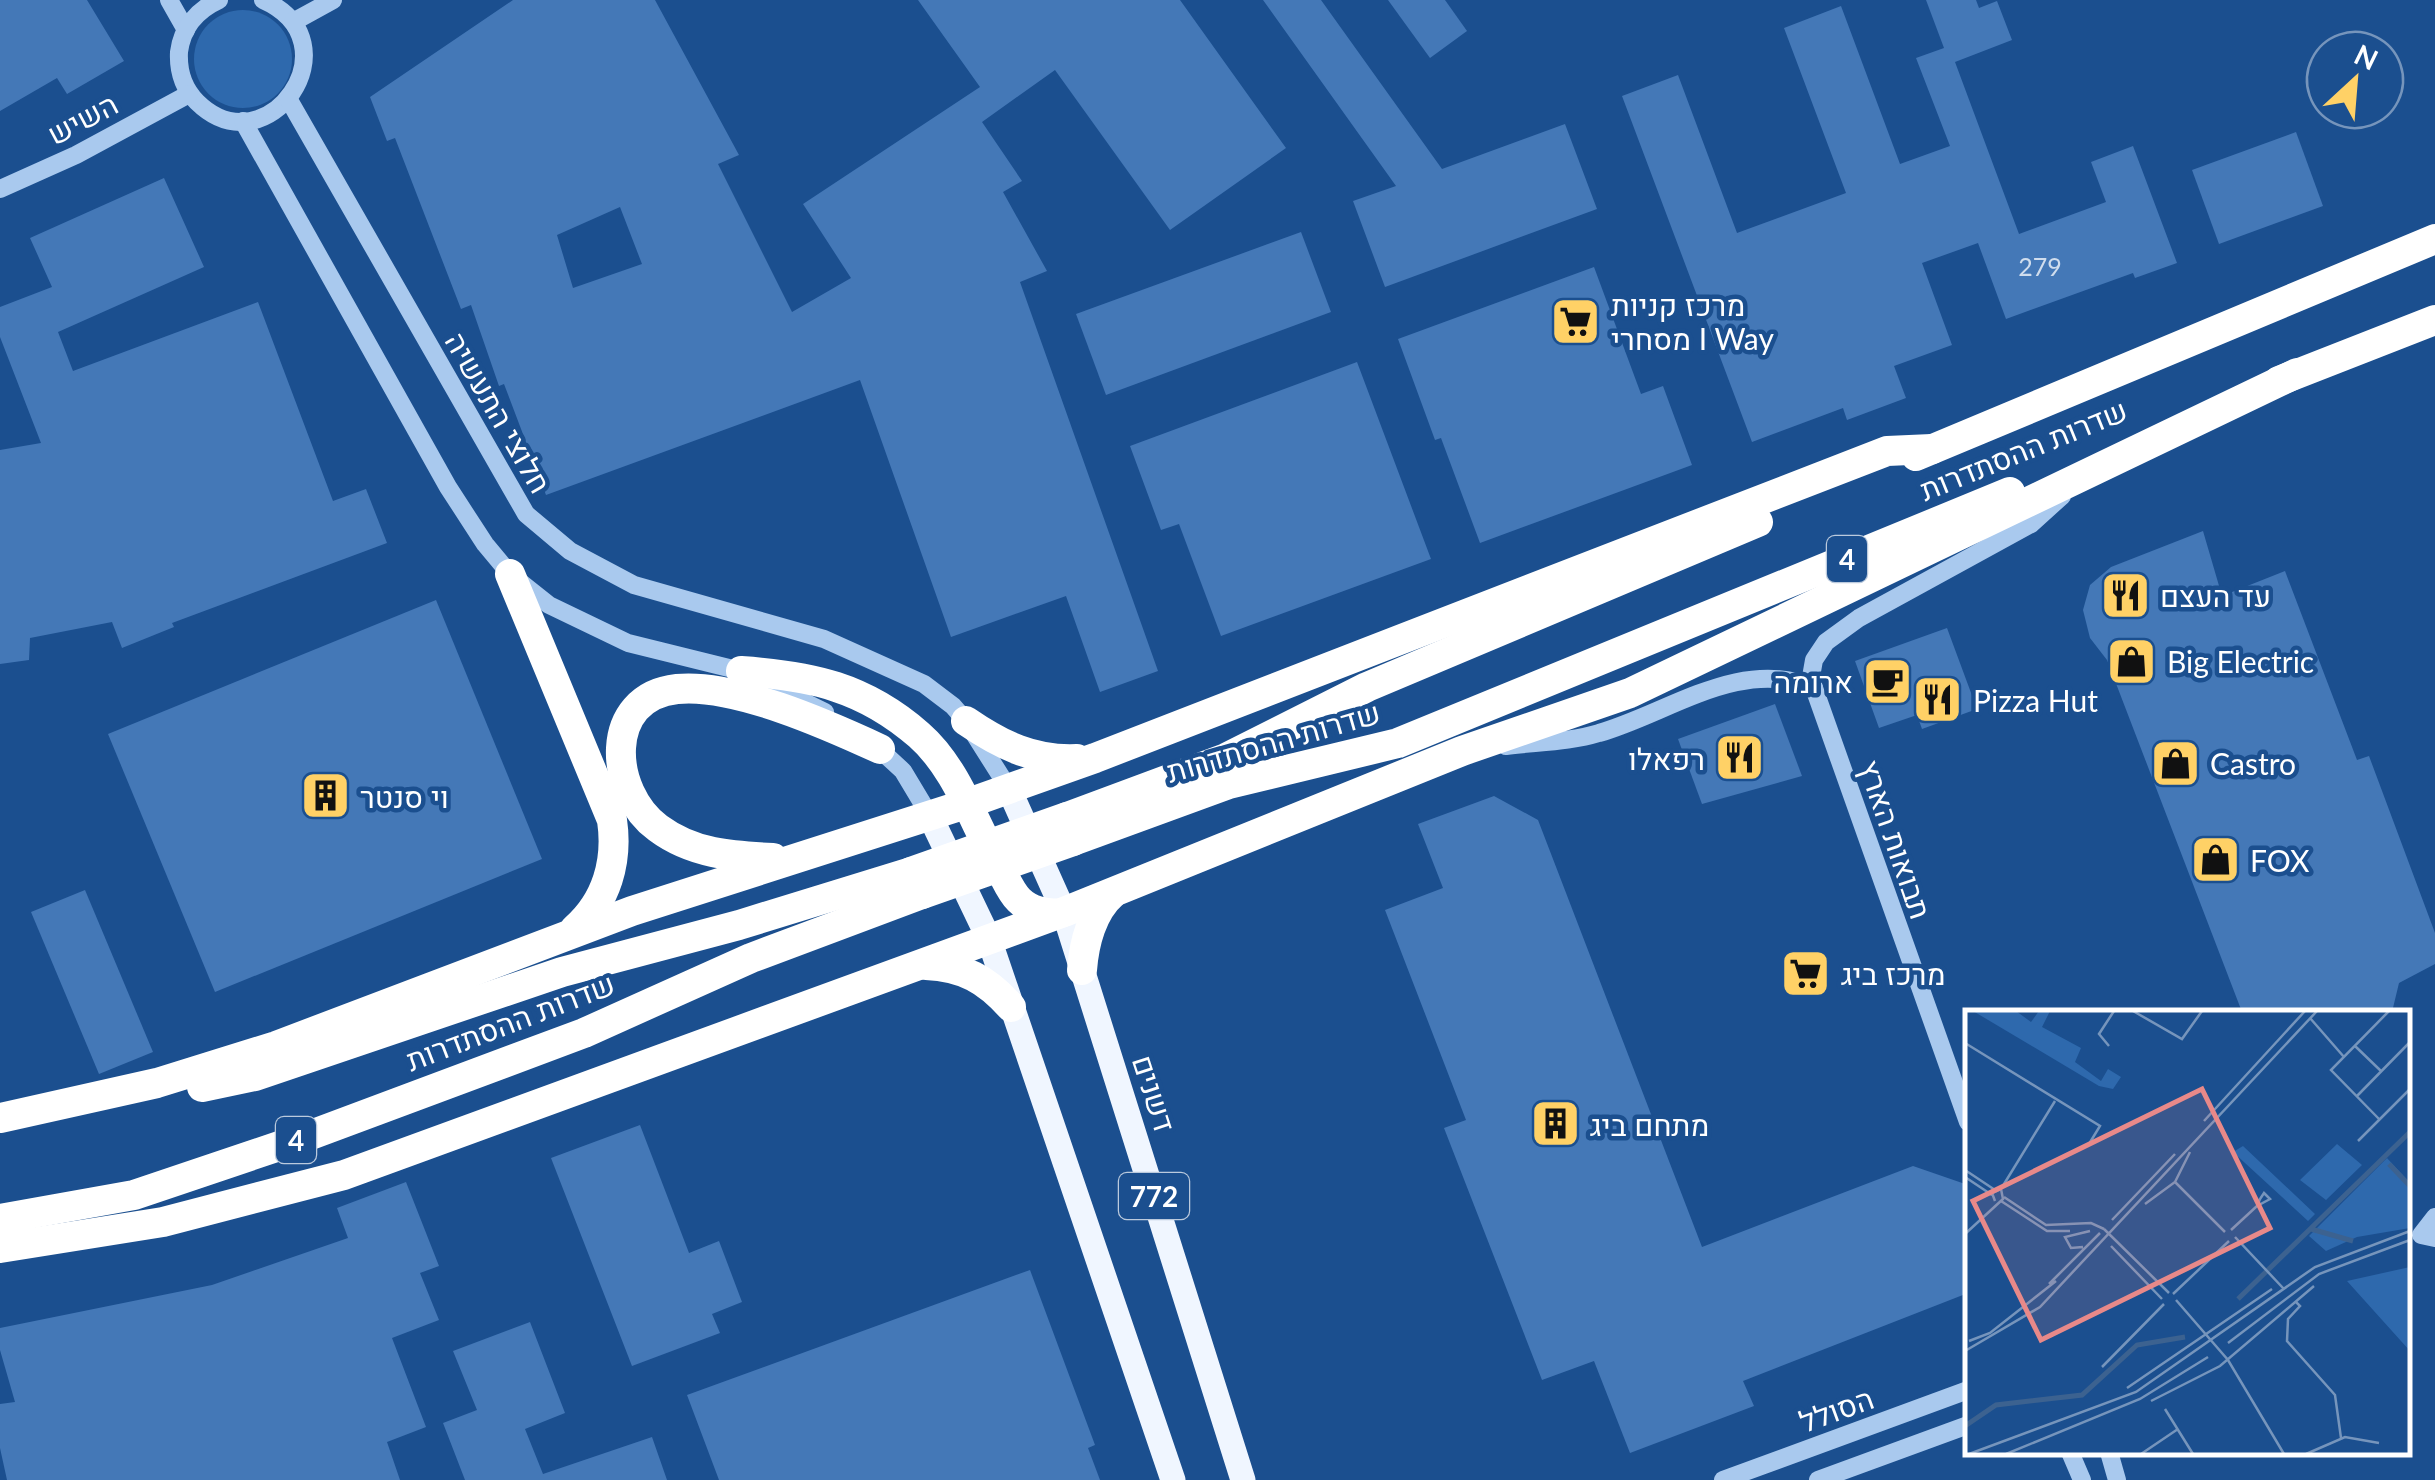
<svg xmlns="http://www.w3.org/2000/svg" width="2435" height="1480" font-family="Lato,Heebo,sans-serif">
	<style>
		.green { fill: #2e69ad }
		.building { fill: #4478b7; fill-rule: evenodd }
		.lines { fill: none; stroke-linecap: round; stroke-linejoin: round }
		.minor { stroke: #a9c9ee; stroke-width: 18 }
		.major { stroke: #f0f6ff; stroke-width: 25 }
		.highway { stroke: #fff; stroke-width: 30 }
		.highway-bridge { stroke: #fff; stroke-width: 30 }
		.labels { text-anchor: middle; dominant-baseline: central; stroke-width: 9; stroke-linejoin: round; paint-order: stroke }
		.number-label { font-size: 25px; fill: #d0dded }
		.shield { fill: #1b4f8f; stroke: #bbcadd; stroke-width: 2.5 }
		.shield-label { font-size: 28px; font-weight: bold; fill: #fff }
		.street-label { font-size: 30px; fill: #fff; stroke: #1b4f8f }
		.poi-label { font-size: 30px; fill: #fff; stroke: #1b4f8f; text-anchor: start }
		.inset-river { fill: none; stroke: #3c6290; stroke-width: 5 }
		.inset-road { fill: none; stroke: #7695bc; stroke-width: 2.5 }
		.view { fill: #e88989; fill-opacity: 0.15; stroke: #e88989; stroke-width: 5 }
		.inset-edge { fill: none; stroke: #fff; stroke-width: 5 }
	</style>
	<rect width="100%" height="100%" fill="#1b4f8f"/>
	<circle class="green" cx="243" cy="59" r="49"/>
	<g class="building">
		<polygon points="0,0 87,0 124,61 67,94 57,78 0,111"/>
		<path d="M 513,0 L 655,0 L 739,155 L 718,164 L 792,312 L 851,278 L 803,204 L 980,87 L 918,0 L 1180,0 L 1286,148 L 1170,230 L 1055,70 L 982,122 L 1022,181 L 1003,192 L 1047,271 L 1020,282 L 1158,671 L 1100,692 L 1066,596 L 951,637 L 860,380 L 546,495 L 504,384 L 499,386 L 471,305 L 461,309 L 395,138 L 387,141 L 370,97 ZM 620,207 L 642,264 L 573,288 L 557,235 Z"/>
		<polygon points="1263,0 1321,0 1442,169 1565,124 1597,209 1385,287 1353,201 1396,186"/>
		<polygon points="1388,0 1445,0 1467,31 1430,58"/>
		<polygon points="1926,0 1976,0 1979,8 1997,1 2012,40 1955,62 2019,234 2106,202 2091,162 2133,146 2177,263 2135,278 2133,273 2006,319 1978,243 1922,263 1952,345 1894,366 1906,398 1847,420 1843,408 1752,442 1622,96 1678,75 1737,233 1846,193 1784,28 1841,6 1900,164 1950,146 1916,58 1944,48"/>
		<polygon points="2296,132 2323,206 2219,244 2192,170"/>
		<polygon points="164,178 204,267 58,332 73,371 258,302 333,501 366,489 387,543 172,623 174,627 122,648 112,622 30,638 29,660 0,664 0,450 41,443 0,337 0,307 52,287 30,238"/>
		<polygon points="1301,232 1331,312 1106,395 1076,314"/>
		<polygon points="1594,267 1641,394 1663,386 1692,465 1480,543 1441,438 1435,440 1398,339"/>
		<polygon points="1357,362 1431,559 1221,636 1179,524 1161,530 1130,446"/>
		<polygon points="2203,531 2222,596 2285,571 2357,760 2369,756 2435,933 2435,964 2399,983 2392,1012 2242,1012 2107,660 2090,638 2083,610 2090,585 2111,567"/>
		<polygon points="436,600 542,859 215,992 108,734"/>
		<polygon points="1947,628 1977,709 1922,729 1917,715 1879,728 1855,661"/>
		<polygon points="1775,704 1802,776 1702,804 1678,739"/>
		<polygon points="1494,796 1538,820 1702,1247 1913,1166 1968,1185 1968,1293 1743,1381 1754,1406 1630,1453 1594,1361 1542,1380 1444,1128 1466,1120 1385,910 1443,888 1418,824"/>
		<polygon points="85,890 153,1052 99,1074 31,912"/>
		<polygon points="640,1125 689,1253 719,1241 742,1302 712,1314 720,1333 632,1366 551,1158"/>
		<polygon points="406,1182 439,1266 420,1273 439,1320 392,1338 426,1427 387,1442 400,1480 7,1480 0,1448 0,1404 15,1402 0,1350 0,1328 212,1285 348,1238 337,1208"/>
		<polygon points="1030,1270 1095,1445 1088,1448 1100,1480 719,1480 687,1395"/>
		<polygon points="530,1322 565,1413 525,1429 543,1474 652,1437 667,1480 465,1480 443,1423 477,1410 453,1351"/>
	</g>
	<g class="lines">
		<g class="minor">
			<polyline points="169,0 186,30"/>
			<path d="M 219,0 C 197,10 182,28 179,52 C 178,71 184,89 197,102 C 267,171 358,42 263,0"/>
			<polyline points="293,22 333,0"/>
			<polyline points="289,100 526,514 570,551 634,585 824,639 924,684 953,706 966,721 1009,789"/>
			<polyline points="243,121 448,487 485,544 510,574 549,605 628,643 741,671 825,712"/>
			<polyline points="0,189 76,155 189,94"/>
			<polyline points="876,746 903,771 930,816"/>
			<path d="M 1506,746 C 1537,742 1570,742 1599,733 C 1667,714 1741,656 1814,688"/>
			<polyline points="1968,1122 1814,688 1811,677 1814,660 1826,642 1859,618 2031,524 2062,496"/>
			<polyline points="2435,1217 2421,1235 2435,1238"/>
			<polyline points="2070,1452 2082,1480"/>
			<polyline points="2109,1452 2117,1480"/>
			<polyline points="1723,1480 1968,1390"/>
			<polyline points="1818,1480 1968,1425"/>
		</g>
		<g class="major">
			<polyline points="1009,789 1064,912 1243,1480"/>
			<polyline points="930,816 989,939 1173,1480"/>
		</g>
		<g class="highway">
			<polyline points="2279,381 2435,320"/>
			<polyline points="1916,456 2435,239"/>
			<path d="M 510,574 L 612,820 C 618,861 607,901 575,929"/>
			<path d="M 741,671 C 812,676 864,687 919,735 C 957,768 974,824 999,867 C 1005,877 1010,891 1019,900 C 1029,910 1046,915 1061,913"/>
			<path d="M 966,721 C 1001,745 1033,761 1077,759"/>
			<polyline points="1067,817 1226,758 1367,687 1758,522"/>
			<polyline points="1073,841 1229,784 1398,743 2010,492"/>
			<path d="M 773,858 C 731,856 693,854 658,828 C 609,792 602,697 677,689 C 734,683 828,725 880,749"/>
			<path d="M 926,965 C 964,967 986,979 1011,1007"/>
			<path d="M 1082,970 C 1084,943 1092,911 1113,893"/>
			<polyline points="202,1087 255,1076 562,972 739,925 911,872"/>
			<polyline points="0,1118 157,1083 276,1046 632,911 966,804 1095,758 1887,451 1932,449"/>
			<polyline points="0,1219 134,1195 300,1139 584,1033 751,958 922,894"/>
			<polyline points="0,1248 163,1222 344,1175 1064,912 1462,751 1630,693 2297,373"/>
		</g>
		<g class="highway-bridge">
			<polyline points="911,872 1067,817"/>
			<polyline points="922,894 1073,841"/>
		</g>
	</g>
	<defs>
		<symbol id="supermarket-square" viewBox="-11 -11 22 22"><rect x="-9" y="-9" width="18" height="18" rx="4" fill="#ffd166" stroke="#1b4f8f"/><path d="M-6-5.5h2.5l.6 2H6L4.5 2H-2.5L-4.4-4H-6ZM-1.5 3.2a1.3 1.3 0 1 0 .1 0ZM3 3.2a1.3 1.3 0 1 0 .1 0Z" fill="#111"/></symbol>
		<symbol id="restaurant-square" viewBox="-11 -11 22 22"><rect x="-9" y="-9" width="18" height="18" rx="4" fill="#ffd166" stroke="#1b4f8f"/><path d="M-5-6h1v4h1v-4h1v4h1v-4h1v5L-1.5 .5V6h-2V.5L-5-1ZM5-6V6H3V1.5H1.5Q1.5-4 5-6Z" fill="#111"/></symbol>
		<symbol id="shop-square" viewBox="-11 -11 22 22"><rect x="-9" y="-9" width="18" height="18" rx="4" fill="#ffd166" stroke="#1b4f8f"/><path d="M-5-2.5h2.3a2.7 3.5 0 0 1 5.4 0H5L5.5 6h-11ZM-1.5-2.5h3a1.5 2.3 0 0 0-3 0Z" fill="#111"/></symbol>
		<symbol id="cafe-square" viewBox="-11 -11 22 22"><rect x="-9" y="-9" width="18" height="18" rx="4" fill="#ffd166" stroke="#1b4f8f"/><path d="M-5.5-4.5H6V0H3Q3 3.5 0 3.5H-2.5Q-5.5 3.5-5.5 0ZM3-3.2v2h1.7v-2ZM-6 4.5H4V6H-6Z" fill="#111"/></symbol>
		<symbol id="building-square" viewBox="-11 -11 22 22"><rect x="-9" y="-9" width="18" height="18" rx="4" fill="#ffd166" stroke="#1b4f8f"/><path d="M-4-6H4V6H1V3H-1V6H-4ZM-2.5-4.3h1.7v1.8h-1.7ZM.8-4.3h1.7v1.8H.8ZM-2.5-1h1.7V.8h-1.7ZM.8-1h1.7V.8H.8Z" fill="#111"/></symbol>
	</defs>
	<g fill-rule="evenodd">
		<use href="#supermarket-square" x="1548" y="294" width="55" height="55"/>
		<use href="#restaurant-square" x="2098" y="568" width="55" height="55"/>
		<use href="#shop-square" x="2104" y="634" width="55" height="55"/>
		<use href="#cafe-square" x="1860" y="654" width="55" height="55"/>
		<use href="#restaurant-square" x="1910" y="672" width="55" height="55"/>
		<use href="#restaurant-square" x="1712" y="730" width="55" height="55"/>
		<use href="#shop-square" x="2148" y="736" width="55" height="55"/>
		<use href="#building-square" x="298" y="768" width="55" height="55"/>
		<use href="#shop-square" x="2188" y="832" width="55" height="55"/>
		<use href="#supermarket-square" x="1778" y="946" width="55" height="55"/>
		<use href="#building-square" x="1528" y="1096" width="55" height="55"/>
	</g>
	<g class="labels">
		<g class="number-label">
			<text x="2040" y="266">279</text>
		</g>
		<g class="shield">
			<rect x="1827" y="536" width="40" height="46" rx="8"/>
			<rect x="276" y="1117" width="40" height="46" rx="8"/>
			<rect x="1119" y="1173" width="70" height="46" rx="8"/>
		</g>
		<g class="shield-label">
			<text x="1847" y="559">4</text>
			<text x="296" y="1140">4</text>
			<text x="1154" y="1196">772</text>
		</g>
		<g class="street-label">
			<text transform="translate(82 118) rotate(-28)">השיש</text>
			<text transform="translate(499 412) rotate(60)">חלוצי התעשיה</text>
			<text transform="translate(2023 449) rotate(-22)">שדרות ההסתדרות</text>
			<text transform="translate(1273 741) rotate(-16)">שדרות ההסתדרות</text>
			<text transform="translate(1896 839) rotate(71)">תבואות הארץ</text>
			<text transform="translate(510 1021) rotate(-21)">שדרות ההסתדרות</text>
			<text transform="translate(1155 1093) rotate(72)">דשנים</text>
			<text transform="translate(1836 1409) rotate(-20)">הסולל</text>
		</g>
		<g class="poi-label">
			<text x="1611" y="304">מרכז קניות<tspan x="1611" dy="34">מסחרי I Way</tspan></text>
			<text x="2160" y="595">עד העצם</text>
			<text x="2167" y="661">Big Electric</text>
			<text x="1853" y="681" text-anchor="end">ארומה</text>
			<text x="1973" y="700">Pizza Hut</text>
			<text x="1705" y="758" text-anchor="end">רפאלו</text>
			<text x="2210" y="763">Castro</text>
			<text x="360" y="796">וי סנטר</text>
			<text x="2250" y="860">FOX</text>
			<text x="1841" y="973">מרכז ביג</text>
			<text x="1590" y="1124">מתחם ביג</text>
		</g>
	</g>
	<g transform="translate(1965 1010)">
		<rect width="445" height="445" fill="#1b4f8f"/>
		<path d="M 8,1 L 51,1 L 66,12 L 74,1 L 85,1 L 77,17 L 116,38 L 110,52 L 136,71 L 143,59 L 156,67 L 148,79 L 134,76 ZM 372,134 L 397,155 L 361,190 L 335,170 ZM 278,136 L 350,204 L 343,211 L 268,142 ZM 422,148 L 445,173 L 445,218 L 392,227 L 361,241 L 344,226 ZM 445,257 L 445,341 L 382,271 Z" fill="#2e69ad"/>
		<path class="inset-river" d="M 424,154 L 445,176M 346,219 L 388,231M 273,289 L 445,122M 0,416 L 31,395 L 117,385 L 172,335 L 220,327"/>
		<path class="inset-road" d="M 168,1 L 217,29 L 237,1M 345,8 L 379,47M 0,33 L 135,116 L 124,134M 144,36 L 134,24 L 149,1M 390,36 L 416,61M 392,86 L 445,32M 415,110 L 366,60 L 424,1M 239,111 L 340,1M 393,131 L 445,79M 0,160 L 30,180M 0,167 L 27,185M 210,172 L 260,222M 36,179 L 90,91M 299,183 L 305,189 L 292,196 L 295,189 ZM 39,187 L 81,215 L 126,213 L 139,219M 36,191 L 82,221 L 105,221M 180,194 L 210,172 L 225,142M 147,210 L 210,144M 139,219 L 204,283M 266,220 L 292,196M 0,224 L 38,189 L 36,179 L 27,183 L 30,191M 270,227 L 318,278M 146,236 L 197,289M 118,237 L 106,238 L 100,227 L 125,221M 84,274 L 135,223M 208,284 L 264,231M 211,290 L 263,350 L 319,444M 330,291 L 335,296 L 323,309 L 322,331 L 370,385 L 376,428M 4,331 L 25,323 L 91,271M 263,333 L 354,264 L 445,230M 0,341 L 75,297 L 352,1M 137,357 L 199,294M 162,378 L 307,279M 186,391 L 255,356 L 349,276M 200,399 L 228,444M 4,444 L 171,382 L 350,257 L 445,221M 41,444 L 175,389 L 243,347M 176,444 L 213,419M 341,444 L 380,427 L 414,433"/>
		<path class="view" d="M 237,79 L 305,218 L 76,330 L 8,191 Z"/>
		<rect width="445" height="445" class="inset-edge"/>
	</g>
	<g transform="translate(2355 80) rotate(26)"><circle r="48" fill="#1b4f8f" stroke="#7695bc" stroke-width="2.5"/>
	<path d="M0-8L18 38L0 25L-18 38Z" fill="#ffd166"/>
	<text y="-15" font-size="28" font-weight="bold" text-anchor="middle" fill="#ffffff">N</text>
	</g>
</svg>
